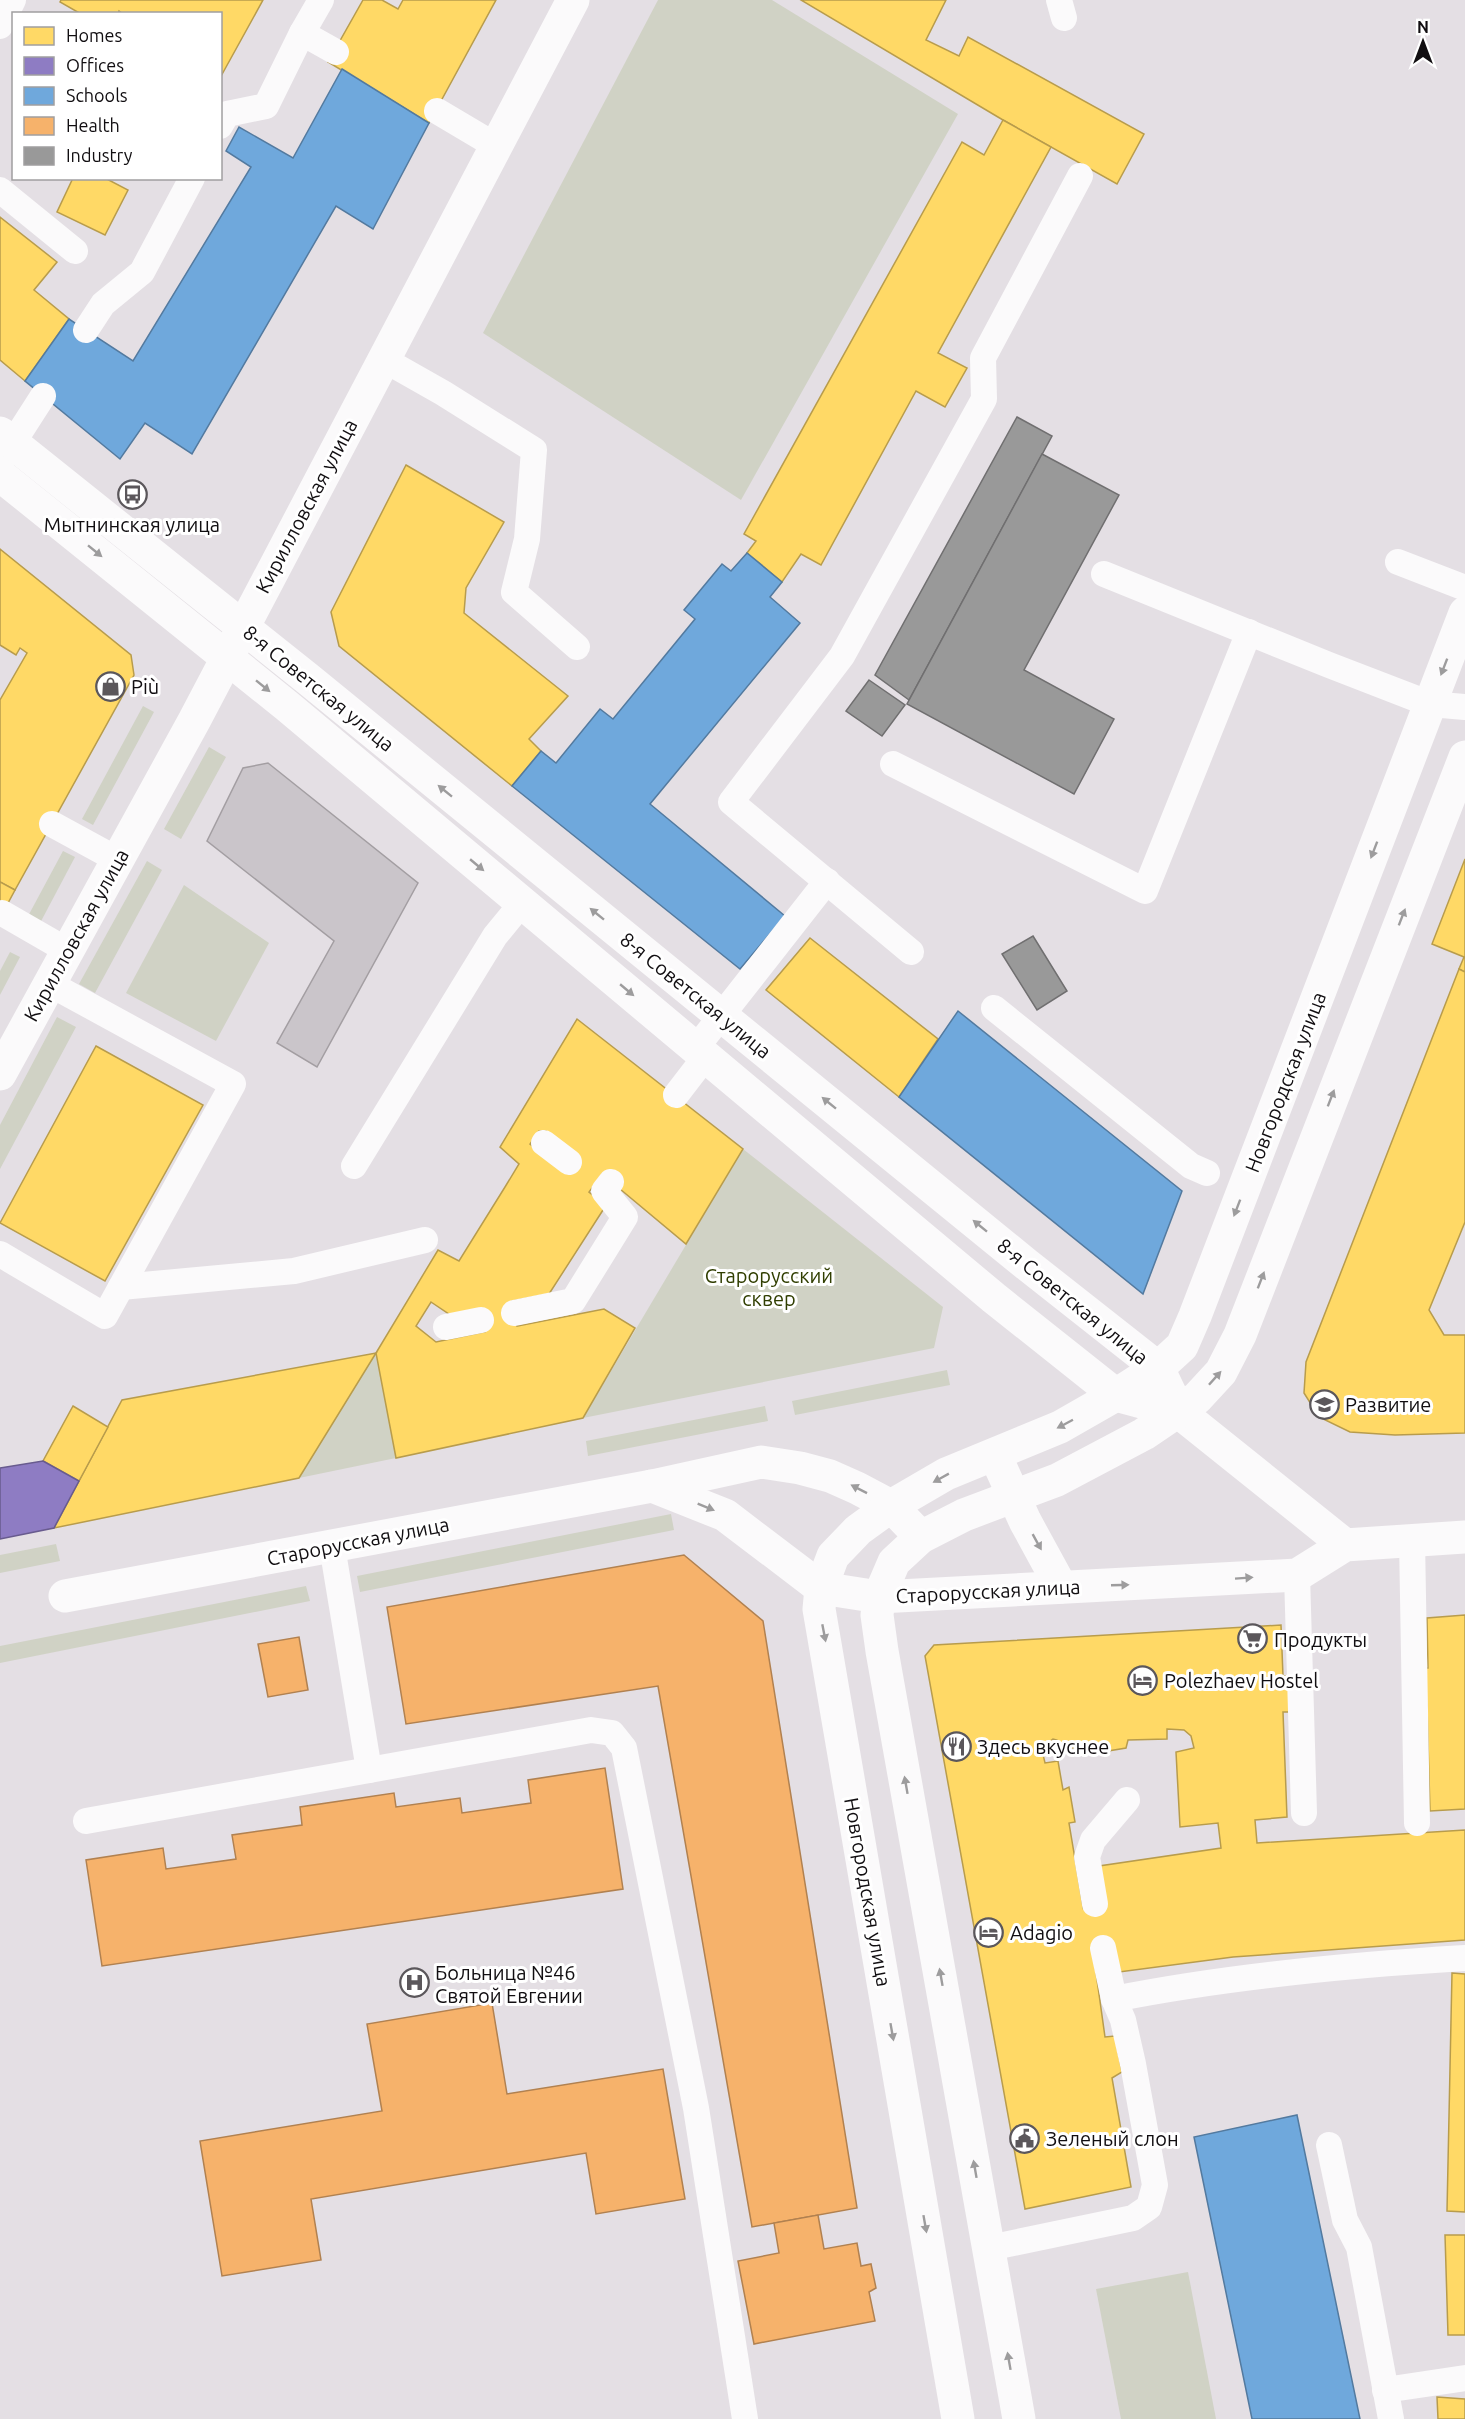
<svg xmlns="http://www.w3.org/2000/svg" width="1465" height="2419" font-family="Ubuntu,sans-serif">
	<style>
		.green { fill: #d0d2c5 }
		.homes { fill: #ffd966; stroke: #b89c4c; stroke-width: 1.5; fill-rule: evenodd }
		.offices { fill: #8e7cc3; stroke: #685b8e; stroke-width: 1.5 }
		.schools { fill: #6fa8dc; stroke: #537a9f; stroke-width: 1.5 }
		.health { fill: #f6b26b; stroke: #b18150; stroke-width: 1.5 }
		.industry { fill: #999; stroke: #706f70; stroke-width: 1.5 }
		.building { fill: #cac5ca; stroke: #a39ea2; stroke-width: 1.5 }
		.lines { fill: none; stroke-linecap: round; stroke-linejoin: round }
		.service { stroke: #fbfafb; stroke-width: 26 }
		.minor { stroke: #fbfafb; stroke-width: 33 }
		.tertiary { stroke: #fbfafb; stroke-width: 33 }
		.oneway { fill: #9d9c9d }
		.labels { text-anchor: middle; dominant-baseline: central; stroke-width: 6; stroke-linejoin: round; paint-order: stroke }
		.street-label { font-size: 20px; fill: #110e11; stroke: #fff }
		.poi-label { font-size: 20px; fill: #110e11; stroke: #fff; text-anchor: start }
		.park-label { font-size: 20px; fill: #303e00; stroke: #fff }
	</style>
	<rect width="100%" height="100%" fill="#e4dfe4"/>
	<g class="green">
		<polygon points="658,0 772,0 958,114 741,500 483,333"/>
		<polygon points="143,706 154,712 93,825 82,819"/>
		<polygon points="209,747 226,757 181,839 164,829"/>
		<polygon points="63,851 75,857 39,925 27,918"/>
		<polygon points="147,861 162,870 95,993 79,984"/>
		<polygon points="184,885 269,943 216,1041 126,993"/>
		<polygon points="10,952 20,957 0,995 0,971"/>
		<polygon points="57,1017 76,1027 0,1169 0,1125"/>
		<polygon points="743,1149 943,1307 934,1348 583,1418"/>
		<polygon points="376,1353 396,1458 299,1478"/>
		<polygon points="947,1370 950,1385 795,1415 792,1401"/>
		<polygon points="765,1406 768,1421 588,1456 586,1441"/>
		<polygon points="671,1514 674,1530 360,1592 357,1576"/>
		<polygon points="56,1544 60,1561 0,1573 0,1555"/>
		<polygon points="306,1586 310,1601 0,1663 0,1646"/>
		<polygon points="1188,2272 1216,2419 1121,2419 1096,2289"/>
	</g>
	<g class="homes">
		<polygon points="61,0 263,0 220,78 220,14 123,14 119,11 118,14 81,14 60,2"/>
		<polygon points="363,0 382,0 398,9 403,0 496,0 429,123 328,62"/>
		<polygon points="801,0 946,0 926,40 959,56 968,37 1144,134 1117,184 1003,120"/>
		<polygon points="1003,120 1051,147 938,353 967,368 945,407 916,391 821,565 801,554 782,582 747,553 756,541 744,534 962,142 984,155"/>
		<polygon points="73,178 105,178 128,190 105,235 57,212"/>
		<polygon points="0,217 57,262 34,290 69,319 25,381 0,360"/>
		<polygon points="406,465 504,522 466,588 464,613 568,696 529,739 541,751 512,786 339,646 331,612"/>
		<polygon points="0,549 131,655 134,675 15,890 0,882 0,700 27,653 20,648 16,655 0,645"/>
		<polygon points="1465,859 1465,972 1459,969 1464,957 1432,944"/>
		<polygon points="0,882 15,890 0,918"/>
		<polygon points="810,938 938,1039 899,1097 766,990"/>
		<polygon points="1459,969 1465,972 1465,1222 1429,1310 1444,1335 1465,1335 1465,1433 1395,1435 1350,1432 1319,1417 1304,1393 1306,1362"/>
		<path d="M 577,1019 L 743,1149 L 686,1244 L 602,1174 L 589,1192 L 601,1202 L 603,1210 L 549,1294 L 512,1301 L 517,1326 L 604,1309 L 635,1328 L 583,1418 L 396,1458 L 376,1353 L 438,1250 L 459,1261 L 505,1187 L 519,1164 L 500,1147 ZM 539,1131 L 546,1131 L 563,1170 L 530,1144 ZM 431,1302 L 449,1314 L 484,1332 L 436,1342 L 416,1326 Z"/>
		<polygon points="96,1046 203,1105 105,1281 0,1223"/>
		<polygon points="376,1353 299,1478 54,1528 122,1400"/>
		<polygon points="73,1406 108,1427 79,1481 43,1461"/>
		<polygon points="1465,1615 1465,1809 1430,1811 1427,1706 1420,1668 1428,1668 1427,1618"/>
		<path d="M 1281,1625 L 1283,1676 L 1290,1676 L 1290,1712 L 1283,1712 L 1287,1817 L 1255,1820 L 1257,1843 L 1465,1830 L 1465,1940 L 1233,1957 L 1119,1972 L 1093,1951 L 1105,2037 L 1115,2036 L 1122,2072 L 1112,2078 L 1131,2187 L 1025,2209 L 925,1656 L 934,1645 ZM 1167,1729 L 1184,1730 L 1191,1736 L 1194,1748 L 1176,1752 L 1180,1827 L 1218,1823 L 1221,1848 L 1099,1866 L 1083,1907 L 1069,1823 L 1075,1822 L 1069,1787 L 1063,1790 L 1058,1761 L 1045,1763 L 1042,1750 L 1046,1744 L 1053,1739 L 1057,1740 L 1060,1751 L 1083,1745 L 1084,1752 L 1090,1754 L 1126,1748 L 1128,1740 L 1167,1739 Z"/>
		<polygon points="1452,1973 1465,1974 1465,2212 1447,2211"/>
		<polygon points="1445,2235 1465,2235 1465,2335 1448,2335"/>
		<polygon points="1437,2397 1465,2399 1465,2419 1438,2419"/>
	</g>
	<polygon class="offices" points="43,1461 79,1481 54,1528 0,1539 0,1468"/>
	<g class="schools">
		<polygon points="342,69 429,123 373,229 336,206 192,454 145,423 120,459 25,381 69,319 133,361 251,167 226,151 239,127 293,158"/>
		<polygon points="747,553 782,582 770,597 800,623 650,804 785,916 740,969 512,786 541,751 556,763 600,709 613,719 695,619 684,610 722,564 731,571"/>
		<polygon points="958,1011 1182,1191 1143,1294 899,1097"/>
		<polygon points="1297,2115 1360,2419 1252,2419 1194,2137"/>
	</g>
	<g class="health">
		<polygon points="684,1555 763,1621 857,2208 752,2227 658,1686 406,1724 387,1607"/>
		<polygon points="299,1637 308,1690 268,1697 258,1644"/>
		<polygon points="605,1768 623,1889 102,1966 86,1860 163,1848 166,1869 236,1859 232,1835 302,1825 300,1807 394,1793 396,1807 460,1798 462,1813 531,1803 528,1780"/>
		<polygon points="492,2003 507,2094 663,2069 685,2199 596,2214 586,2153 311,2199 321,2260 222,2276 200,2141 382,2111 367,2024"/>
		<polygon points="818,2215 824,2249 857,2243 861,2266 871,2264 876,2288 869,2292 875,2321 754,2344 738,2261 779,2253 774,2223"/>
	</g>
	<g class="industry">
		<polygon points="1017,417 1052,436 909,700 875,675"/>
		<polygon points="1042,454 1119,495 1024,670 1114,719 1074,794 907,704"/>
		<polygon points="869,680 905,705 882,736 846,711"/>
		<polygon points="1033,936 1067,991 1037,1010 1002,954"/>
	</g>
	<polygon class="building" points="268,763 418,883 317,1067 277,1043 334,941 207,841 243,768"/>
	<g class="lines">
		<g class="service">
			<polyline points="1059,0 1064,18"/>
			<polyline points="0,26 13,0"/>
			<polyline points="302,33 321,0"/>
			<polyline points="437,111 496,146"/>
			<polyline points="220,126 227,114 266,106 302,33 336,52"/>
			<polyline points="0,190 75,251"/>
			<polyline points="86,330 103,304 142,272 192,178"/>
			<polyline points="383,359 443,393 534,450 527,539 514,592 577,647"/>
			<polyline points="0,463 43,396"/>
			<polyline points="1398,562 1465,588"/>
			<polyline points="1104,574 1329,665 1430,704 1465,707"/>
			<polyline points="893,764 1145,891 1249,632"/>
			<polyline points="52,824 118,860"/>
			<polyline points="2,913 68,951"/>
			<polyline points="911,952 731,802 842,656 984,399 983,358 1080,176"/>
			<polyline points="994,1008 1191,1166 1207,1173"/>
			<polyline points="696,1048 827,881"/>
			<polyline points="676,1095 706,1056"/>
			<polyline points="544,1143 569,1162"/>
			<polyline points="354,1166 495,936 522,903"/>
			<polyline points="0,1254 105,1316 233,1084 50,984"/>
			<polyline points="121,1287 294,1271 425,1240"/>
			<polyline points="514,1313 573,1301 625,1217 604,1191 611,1182"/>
			<polyline points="446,1327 481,1320"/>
			<polyline points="1412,1540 1417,1823"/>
			<polyline points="332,1546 369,1770"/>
			<polyline points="1297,1575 1304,1813"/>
			<polyline points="86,1821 591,1730 612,1733 624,1748 696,2108 745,2419"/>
			<polyline points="1095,1904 1087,1857 1093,1840 1127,1800"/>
			<path d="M 1114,1999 C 1230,1976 1347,1965 1465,1958"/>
			<polyline points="1329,2145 1345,2220 1359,2247 1391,2419"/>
			<polyline points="989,2248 1133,2218 1149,2207 1155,2185 1133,2064 1123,2020 1114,1999 1103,1948"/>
			<polyline points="1385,2390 1465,2378"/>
		</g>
		<g class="minor">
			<polyline points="0,1074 194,721 573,0"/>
			<polyline points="1179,1412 1345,1545"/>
			<polyline points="995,1455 1025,1521 1061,1587"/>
			<polyline points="652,1486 725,1515 821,1588 879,1597 1297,1575 1345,1545 1465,1537"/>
			<polyline points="65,1596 652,1486 761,1462 800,1468 830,1476 857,1488 891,1506 921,1537"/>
		</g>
		<g class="tertiary">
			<polyline points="0,433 308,679 1026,1264 1158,1368 1179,1412"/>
			<polyline points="0,475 287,706 994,1298 1116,1395 1179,1412"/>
			<polyline points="958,2419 819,1609 821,1588 833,1556 858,1530 891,1506 946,1474 1060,1427 1116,1395 1158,1368 1182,1346 1195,1316 1465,613"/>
			<polyline points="1019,2419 882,1651 877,1615 879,1597 894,1562 921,1537 964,1515 1057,1480 1144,1434 1197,1398 1221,1372 1240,1335 1465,757"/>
		</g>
	</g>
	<defs><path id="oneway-solid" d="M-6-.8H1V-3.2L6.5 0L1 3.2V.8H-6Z" transform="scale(1.5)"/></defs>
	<g class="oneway">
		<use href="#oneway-solid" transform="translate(95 551) rotate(39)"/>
		<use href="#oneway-solid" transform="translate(1444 667) rotate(111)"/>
		<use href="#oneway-solid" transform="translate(263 686) rotate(39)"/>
		<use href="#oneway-solid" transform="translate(445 791) rotate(-141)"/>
		<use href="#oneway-solid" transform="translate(1374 850) rotate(111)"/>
		<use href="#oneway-solid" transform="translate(477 865) rotate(40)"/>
		<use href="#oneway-solid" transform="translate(597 914) rotate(-141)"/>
		<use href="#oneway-solid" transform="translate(1402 917) rotate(-69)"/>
		<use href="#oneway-solid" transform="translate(627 990) rotate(40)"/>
		<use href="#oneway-solid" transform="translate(1331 1098) rotate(-69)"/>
		<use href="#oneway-solid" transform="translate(829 1103) rotate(-141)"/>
		<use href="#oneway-solid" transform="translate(1237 1208) rotate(111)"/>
		<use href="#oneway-solid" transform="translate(980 1226) rotate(-141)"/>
		<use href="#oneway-solid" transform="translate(1261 1280) rotate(-69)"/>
		<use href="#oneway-solid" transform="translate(1215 1378) rotate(-48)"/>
		<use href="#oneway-solid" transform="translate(1065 1424) rotate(152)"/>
		<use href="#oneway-solid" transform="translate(941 1478) rotate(151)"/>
		<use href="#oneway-solid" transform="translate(859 1489) rotate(-153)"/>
		<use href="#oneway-solid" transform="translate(706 1507) rotate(22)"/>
		<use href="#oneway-solid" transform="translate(1037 1542) rotate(61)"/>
		<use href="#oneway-solid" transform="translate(1244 1578) rotate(-4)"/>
		<use href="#oneway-solid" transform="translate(1120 1585) rotate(-2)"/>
		<use href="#oneway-solid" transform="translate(824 1633) rotate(79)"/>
		<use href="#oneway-solid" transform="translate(906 1785) rotate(-100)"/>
		<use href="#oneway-solid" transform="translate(941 1977) rotate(-100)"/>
		<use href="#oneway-solid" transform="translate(892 2032) rotate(80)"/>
		<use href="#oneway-solid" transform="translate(975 2169) rotate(-100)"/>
		<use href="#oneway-solid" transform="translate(925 2224) rotate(80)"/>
		<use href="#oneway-solid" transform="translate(1009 2361) rotate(-100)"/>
	</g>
	<defs>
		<symbol id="bus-ring" viewBox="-11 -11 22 22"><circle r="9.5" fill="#fff" stroke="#5b575b" stroke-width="1.5"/><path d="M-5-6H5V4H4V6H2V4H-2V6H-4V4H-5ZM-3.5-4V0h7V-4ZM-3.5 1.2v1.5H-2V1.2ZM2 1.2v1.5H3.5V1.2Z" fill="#5b575b"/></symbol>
		<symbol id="shop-ring" viewBox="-11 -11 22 22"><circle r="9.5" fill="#fff" stroke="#5b575b" stroke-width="1.5"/><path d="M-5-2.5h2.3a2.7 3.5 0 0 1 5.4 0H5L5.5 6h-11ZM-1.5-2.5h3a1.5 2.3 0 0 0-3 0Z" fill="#5b575b"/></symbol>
		<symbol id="school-ring" viewBox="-11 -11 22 22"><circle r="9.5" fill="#fff" stroke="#5b575b" stroke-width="1.5"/><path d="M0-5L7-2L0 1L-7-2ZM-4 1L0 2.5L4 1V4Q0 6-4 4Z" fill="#5b575b"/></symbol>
		<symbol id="supermarket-ring" viewBox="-11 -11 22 22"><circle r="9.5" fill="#fff" stroke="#5b575b" stroke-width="1.5"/><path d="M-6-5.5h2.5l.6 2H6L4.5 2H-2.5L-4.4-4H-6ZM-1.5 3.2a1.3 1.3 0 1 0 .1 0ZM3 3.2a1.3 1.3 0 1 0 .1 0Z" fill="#5b575b"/></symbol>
		<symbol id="hotel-ring" viewBox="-11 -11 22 22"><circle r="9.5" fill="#fff" stroke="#5b575b" stroke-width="1.5"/><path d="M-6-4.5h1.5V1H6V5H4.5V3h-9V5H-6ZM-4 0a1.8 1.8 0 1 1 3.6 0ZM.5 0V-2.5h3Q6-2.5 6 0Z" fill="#5b575b"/></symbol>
		<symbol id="restaurant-ring" viewBox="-11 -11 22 22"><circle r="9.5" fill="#fff" stroke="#5b575b" stroke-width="1.5"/><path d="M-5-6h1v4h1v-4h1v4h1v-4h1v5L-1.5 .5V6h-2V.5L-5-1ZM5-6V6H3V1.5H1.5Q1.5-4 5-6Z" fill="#5b575b"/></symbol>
		<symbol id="hospital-ring" viewBox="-11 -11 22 22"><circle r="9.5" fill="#fff" stroke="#5b575b" stroke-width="1.5"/><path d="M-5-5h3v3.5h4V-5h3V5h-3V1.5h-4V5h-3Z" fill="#5b575b"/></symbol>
		<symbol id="civic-ring" viewBox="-11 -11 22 22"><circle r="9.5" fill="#fff" stroke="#5b575b" stroke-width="1.5"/><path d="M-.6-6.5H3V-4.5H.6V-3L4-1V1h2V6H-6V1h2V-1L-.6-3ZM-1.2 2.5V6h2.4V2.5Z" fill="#5b575b"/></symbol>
	</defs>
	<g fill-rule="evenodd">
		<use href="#bus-ring" x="116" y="478" width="33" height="33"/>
		<use href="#shop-ring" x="94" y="670" width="33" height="33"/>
		<use href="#school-ring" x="1308" y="1388" width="33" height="33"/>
		<use href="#supermarket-ring" x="1236" y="1622" width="33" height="33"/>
		<use href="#hotel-ring" x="1126" y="1664" width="33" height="33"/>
		<use href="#restaurant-ring" x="940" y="1730" width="33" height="33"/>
		<use href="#hotel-ring" x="972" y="1916" width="33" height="33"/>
		<use href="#hospital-ring" x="398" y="1966" width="33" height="33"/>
		<use href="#civic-ring" x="1008" y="2122" width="33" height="33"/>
	</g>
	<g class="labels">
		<g class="street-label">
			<text transform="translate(306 506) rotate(-62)">Кирилловская улица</text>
			<text transform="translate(319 688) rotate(39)">8-я Советская улица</text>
			<text transform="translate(76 935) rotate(-61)">Кирилловская улица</text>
			<text transform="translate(696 995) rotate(39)">8-я Советская улица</text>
			<text transform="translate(1285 1082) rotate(-69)">Новгородская улица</text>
			<text transform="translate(1073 1301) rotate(39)">8-я Советская улица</text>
			<text transform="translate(358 1541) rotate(-11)">Старорусская улица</text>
			<text transform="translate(988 1591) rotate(-3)">Старорусская улица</text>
			<text transform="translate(868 1892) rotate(80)">Новгородская улица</text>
		</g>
		<g class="poi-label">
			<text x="132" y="524" text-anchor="middle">Мытнинская улица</text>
			<text x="131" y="686">Più</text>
			<text x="1345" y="1404">Развитие</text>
			<text x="1274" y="1639">Продукты</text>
			<text x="1164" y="1680">Polezhaev Hostel</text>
			<text x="977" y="1746">Здесь вкуснее</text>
			<text x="1010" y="1932">Adagio</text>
			<text x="435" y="1972">Больница №46<tspan x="435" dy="23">Святой Евгении</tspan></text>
			<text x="1046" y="2138">Зеленый слон</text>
		</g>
		<g class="park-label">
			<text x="769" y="1275">Старорусский<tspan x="769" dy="23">сквер</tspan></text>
		</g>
	</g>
	<rect x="12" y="12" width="210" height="168" fill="#ffffff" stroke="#a09fa0" stroke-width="1.5"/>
	<rect x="24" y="27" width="30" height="18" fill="#ffd966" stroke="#a09fa0" stroke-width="1.5"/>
	<text x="66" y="42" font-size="18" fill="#110e11">Homes</text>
	<rect x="24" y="57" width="30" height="18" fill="#8e7cc3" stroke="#a09fa0" stroke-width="1.5"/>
	<text x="66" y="72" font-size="18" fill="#110e11">Offices</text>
	<rect x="24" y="87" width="30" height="18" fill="#6fa8dc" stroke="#a09fa0" stroke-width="1.5"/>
	<text x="66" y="102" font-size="18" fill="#110e11">Schools</text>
	<rect x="24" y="117" width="30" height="18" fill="#f6b26b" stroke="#a09fa0" stroke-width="1.5"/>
	<text x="66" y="132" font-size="18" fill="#110e11">Health</text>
	<rect x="24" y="147" width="30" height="18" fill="#999999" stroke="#a09fa0" stroke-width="1.5"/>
	<text x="66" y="162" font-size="18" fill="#110e11">Industry</text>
	<g transform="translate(1423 42)" stroke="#ffffff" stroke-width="4.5" paint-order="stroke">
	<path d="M0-4.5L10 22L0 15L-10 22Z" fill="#110e11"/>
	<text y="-9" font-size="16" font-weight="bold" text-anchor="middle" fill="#110e11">N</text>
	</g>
</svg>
